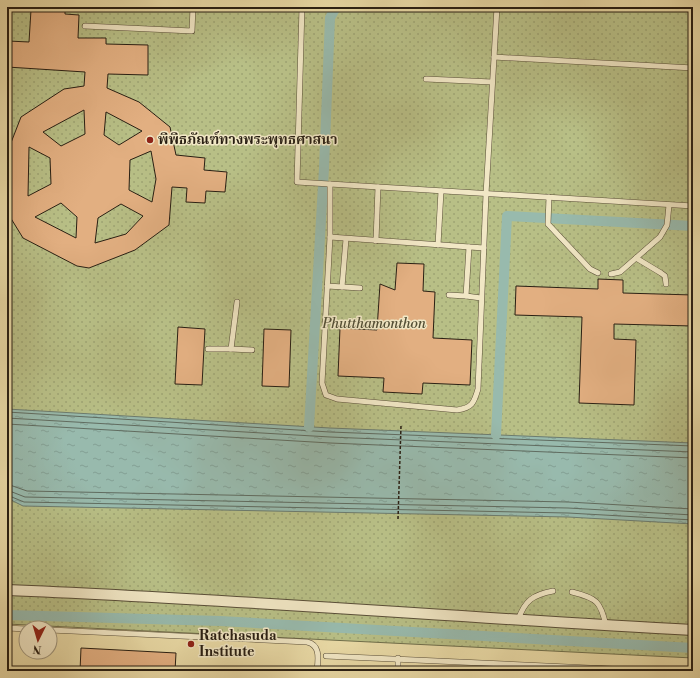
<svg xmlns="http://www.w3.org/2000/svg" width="700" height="678" font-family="'Libre Bodoni','Noto Serif Thai',serif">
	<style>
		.grass { fill: url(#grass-dots); stroke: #706f4c }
		.water { fill: url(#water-ripples); stroke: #6c7c6f }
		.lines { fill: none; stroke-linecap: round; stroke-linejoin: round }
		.shore { stroke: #606c60; stroke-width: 1 }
		.canal { stroke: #98baad; stroke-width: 10 }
		.building { fill: #e2af81; stroke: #291f13; fill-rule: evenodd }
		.service-casing { stroke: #594e38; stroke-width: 6 }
		.minor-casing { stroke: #594e38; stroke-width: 12 }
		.path { stroke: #291f13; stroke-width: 1.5; stroke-dasharray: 3 2; stroke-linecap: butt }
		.service { stroke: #f1e7c5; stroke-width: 5 }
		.minor { stroke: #f1e7c5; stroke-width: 10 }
		.poi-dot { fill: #8f2418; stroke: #f1e7c5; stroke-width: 1.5 }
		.labels { text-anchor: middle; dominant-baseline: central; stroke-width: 3; stroke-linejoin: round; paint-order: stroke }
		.poi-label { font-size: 14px; font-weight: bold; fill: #291f13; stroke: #f1e7c5; text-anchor: start }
		.park-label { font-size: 14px; font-style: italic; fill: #544f36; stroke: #f1e7c5 }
	</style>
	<defs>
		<pattern id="grass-dots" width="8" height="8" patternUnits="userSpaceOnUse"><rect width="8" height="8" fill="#b8bf86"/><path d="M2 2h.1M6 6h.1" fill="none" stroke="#9ea473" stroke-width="1.8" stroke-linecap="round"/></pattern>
		<pattern id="water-ripples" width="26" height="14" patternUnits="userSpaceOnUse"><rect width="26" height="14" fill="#98baad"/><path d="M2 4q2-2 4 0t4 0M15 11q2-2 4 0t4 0" fill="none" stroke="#839f94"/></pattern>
	</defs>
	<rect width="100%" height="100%" fill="#e9daa6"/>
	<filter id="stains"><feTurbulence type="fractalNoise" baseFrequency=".005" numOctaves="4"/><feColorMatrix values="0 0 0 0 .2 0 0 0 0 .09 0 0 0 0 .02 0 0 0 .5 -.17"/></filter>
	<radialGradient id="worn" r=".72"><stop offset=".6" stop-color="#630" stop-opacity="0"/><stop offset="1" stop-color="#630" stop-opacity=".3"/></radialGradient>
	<polygon class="grass" points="7,7 693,7 693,658 7,624"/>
	<polygon class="water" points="7,409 330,428 693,443 693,524 568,517 23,506 7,498"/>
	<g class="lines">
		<g class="shore">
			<polyline points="7,412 330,432 693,446"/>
			<polyline points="7,418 330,437 693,452"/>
			<polyline points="7,424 330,443 693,458"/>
			<polyline points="7,484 27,491 568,502 693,509"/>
			<polyline points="7,490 25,497 568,508 693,515"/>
			<polyline points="7,495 24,502 568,513 693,520"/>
		</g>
		<g class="canal">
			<polyline points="309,427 324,168 330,18 336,7"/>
			<polyline points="496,435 507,216 693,226"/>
			<polyline points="7,615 220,621 693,648"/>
		</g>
	</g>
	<g class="building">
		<path d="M 49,7 L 65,7 L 65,14 L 79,15 L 78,38 L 106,38 L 106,44 L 148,45 L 148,75 L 108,74 L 107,88 L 139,102 L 170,127 L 176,155 L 205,158 L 204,170 L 227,172 L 225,192 L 206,191 L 205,203 L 186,202 L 187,188 L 172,187 L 169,225 L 135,250 L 89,268 L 77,266 L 23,238 L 7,212 L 7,153 L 21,117 L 64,89 L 84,86 L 85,72 L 7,67 L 8,41 L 29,42 L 31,10 L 50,11 ZM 84,110 L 85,134 L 61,146 L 43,132 ZM 106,112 L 142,131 L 119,145 L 104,135 ZM 29,147 L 50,158 L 51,184 L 28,196 ZM 151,151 L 156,179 L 152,202 L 129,190 L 130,160 ZM 61,203 L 77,217 L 76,238 L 35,217 ZM 121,204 L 143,216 L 126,234 L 95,243 L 98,218 Z"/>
		<polygon points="397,263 424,264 423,291 435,292 433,338 472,340 470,385 423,383 422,394 383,392 384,378 338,376 340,328 377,330 380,284 395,290"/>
		<polygon points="598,279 623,280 623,293 693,295 693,326 614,324 614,339 636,340 634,405 579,403 582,317 515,315 516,286 598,289"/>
		<polygon points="178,327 205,329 202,385 175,384"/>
		<polygon points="264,329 291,330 289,387 262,386"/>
		<polygon points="81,648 176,653 175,671 80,671"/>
	</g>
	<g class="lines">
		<defs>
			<g id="service">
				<polyline points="302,7 297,182 693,206"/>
				<polyline points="85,26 192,31 193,7"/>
				<polyline points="494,57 693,68"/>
				<polyline points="426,79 492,82"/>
				<path d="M 330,184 L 330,237 L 322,383 L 326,395 L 337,399 L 457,410 C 472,408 474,403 478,389 L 486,194 L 497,7"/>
				<polyline points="549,197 548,224 590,269 598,273"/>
				<polyline points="330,237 484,248"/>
				<polyline points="376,241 378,187"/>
				<polyline points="438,245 441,191"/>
				<polyline points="469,247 466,296 481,298"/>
				<polyline points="636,258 661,273 665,276 666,284"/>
				<polyline points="611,274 620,272 660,237 667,225 669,205"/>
				<polyline points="327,286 360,288"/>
				<polyline points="342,287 346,239"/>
				<polyline points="449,295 466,296"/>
				<polyline points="208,349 231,349 237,302"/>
				<polyline points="231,349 252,350"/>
				<path d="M 572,592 C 597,598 601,602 606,626"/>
				<path d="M 518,620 C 525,600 533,595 553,591"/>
				<polyline points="7,628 26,629"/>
				<path d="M 50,630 L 307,642 C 321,645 318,660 317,671"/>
				<polyline points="326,656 656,671"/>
				<polyline points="398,671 398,658"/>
			</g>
			<path id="minor" d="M 7,590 C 236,599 464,618 693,630"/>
		</defs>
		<use href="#service" class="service-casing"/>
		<use href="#minor" class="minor-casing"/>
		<polyline class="path" points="398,519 401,426"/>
		<use href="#service" class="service"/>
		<use href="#minor" class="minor"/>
	</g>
	<g class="poi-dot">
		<circle cx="150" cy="140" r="4"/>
		<circle cx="191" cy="644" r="4"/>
	</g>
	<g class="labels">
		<g class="poi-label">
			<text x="158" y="140">พิพิธภัณฑ์ทางพระพุทธศาสนา</text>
			<text x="199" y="636">Ratchasuda<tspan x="199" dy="16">Institute</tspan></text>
		</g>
		<g class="park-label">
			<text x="374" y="324">Phutthamonthon</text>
		</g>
	</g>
	<rect width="700" height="678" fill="none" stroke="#e9daa6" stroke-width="24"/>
	<rect x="8" y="8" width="684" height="662" fill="none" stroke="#291f13" stroke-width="2"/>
	<rect x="12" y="12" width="676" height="654" fill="none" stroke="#291f13"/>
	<g transform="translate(38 640) rotate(185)"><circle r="19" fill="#f1e7c5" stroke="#a1977e"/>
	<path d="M0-3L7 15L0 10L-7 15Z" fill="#8f2418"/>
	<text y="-6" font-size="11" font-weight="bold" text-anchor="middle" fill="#291f13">N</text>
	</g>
	<rect width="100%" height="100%" filter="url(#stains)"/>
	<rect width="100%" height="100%" fill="url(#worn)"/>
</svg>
